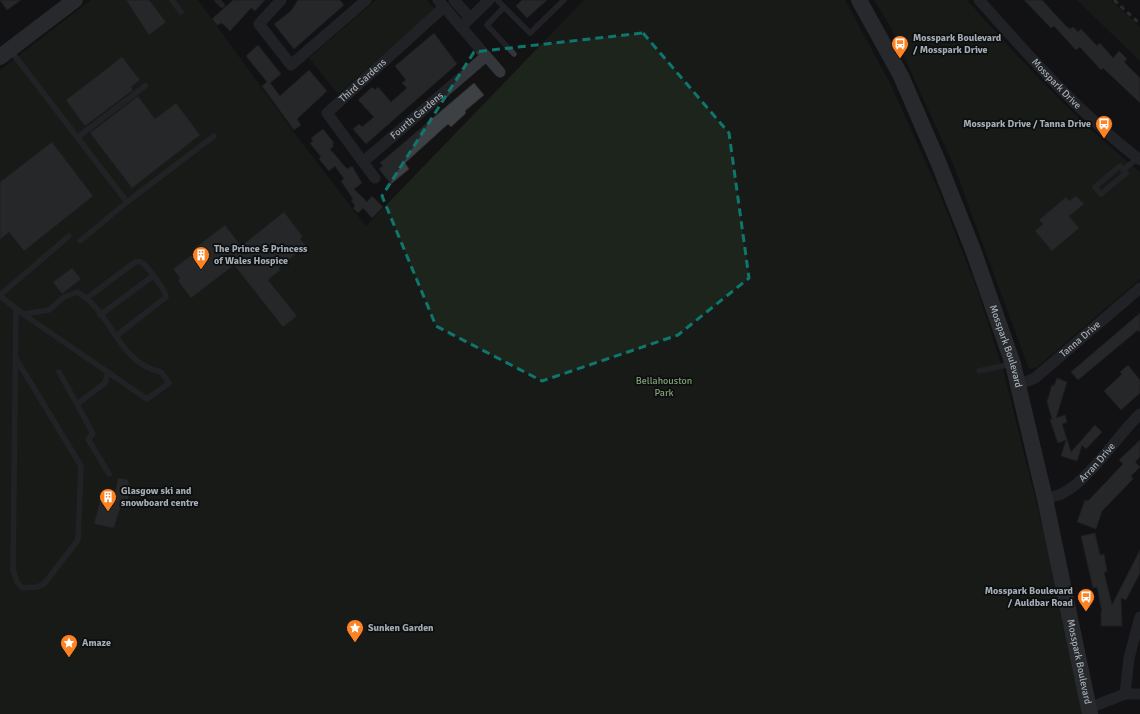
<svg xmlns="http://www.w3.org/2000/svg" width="1140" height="714" font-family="Signika,sans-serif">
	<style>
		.green { fill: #1d241c }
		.building { fill: #3e4144; stroke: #2c2d31 }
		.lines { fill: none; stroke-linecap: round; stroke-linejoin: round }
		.lane { stroke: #33363a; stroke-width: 5.5 }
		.street { stroke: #33363a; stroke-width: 11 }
		.secondary { stroke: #41454a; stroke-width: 16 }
		.rail { stroke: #464a4f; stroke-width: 3; stroke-dasharray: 5 4; stroke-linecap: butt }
		.marked { fill: none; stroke: #0f766e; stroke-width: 3; stroke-dasharray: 8 5; stroke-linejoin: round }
		.labels { text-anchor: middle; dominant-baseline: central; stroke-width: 3.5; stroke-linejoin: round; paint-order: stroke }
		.poi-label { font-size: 10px; font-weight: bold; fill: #a3adb6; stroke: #0e0e0f; text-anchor: start }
		.street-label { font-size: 10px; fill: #a3adb6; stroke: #0e0e0f }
		.park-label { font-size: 10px; fill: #80a279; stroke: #0e0e0f }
	</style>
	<rect width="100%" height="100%" fill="#131314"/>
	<g class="green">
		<polygon points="91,0 198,0 295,134 366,226 584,0 845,0 891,85 939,192 977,289 1004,373 1058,590 1082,714 0,714 0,70"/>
		<polygon points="376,0 427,0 435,9 338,94 309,58"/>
		<path d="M 874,0 L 967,0 C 1021,61 1077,121 1140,172 L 1140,279 L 1037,367 L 1029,369 L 954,166 L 890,26 Z"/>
		<polygon points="1077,0 1111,0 1140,27 1140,61"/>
	</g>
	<g class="building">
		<polygon points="0,0 21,0 7,10"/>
		<polygon points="126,0 149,0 166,22 149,35"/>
		<polygon points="233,0 265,0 255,11 251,8 230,31 222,23 217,25 212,19"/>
		<polygon points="298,0 340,0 344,5 294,49 274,24 291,11"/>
		<polygon points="522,0 547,0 527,18 516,6"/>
		<polygon points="1024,0 1042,0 1066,26 1070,29 1073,27 1078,32 1081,29 1097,46 1100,43 1113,58 1119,51 1127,59 1124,62 1140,78 1140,103 1103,68 1101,70 1080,47 1076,50 1054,26 1051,28"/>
		<polygon points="434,33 457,64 366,144 353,129 359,124 362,127 374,117 358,100 372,87 375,90 378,87 391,102 407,88 402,83 406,80 395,66"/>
		<polygon points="258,45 281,74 270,83 280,96 309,70 327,91 297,119 301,125 294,130 262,86 267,82 246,56"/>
		<polygon points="122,57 140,80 131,87 133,90 85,126 66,100"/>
		<polygon points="474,83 484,95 465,111 466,113 451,127 448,124 405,163 409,169 391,184 379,169 383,166 380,163"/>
		<polygon points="138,96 155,119 176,103 200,135 132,188 90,133"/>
		<polygon points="323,129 334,143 332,144 334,146 330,149 347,169 352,166 362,183 354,189 367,202 372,196 383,207 372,218 363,208 358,213 353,208 355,206 351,200 353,199 341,181 344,179 335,166 329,171 319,159 321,157 310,143 313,141 311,138"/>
		<polygon points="52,142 93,196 24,251 9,232 0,240 0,182"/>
		<polygon points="1076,196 1084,204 1069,216 1079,228 1052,251 1035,231 1043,224 1039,220 1066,197 1069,201"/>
		<polygon points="284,212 303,237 300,239 306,246 279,268 280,270 268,280 297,316 283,327 234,265 191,298 178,281 180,278 173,269 197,251 195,248 225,225 241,246"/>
		<polygon points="72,268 81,279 62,294 53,282"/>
		<polygon points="1140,313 1140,332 1138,330 1078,380 1071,372"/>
		<polygon points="1128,365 1140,380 1140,393 1121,410 1104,391 1122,374 1120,372"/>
		<polygon points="1057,378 1067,382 1056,418 1065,415 1067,422 1062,424 1071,452 1095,425 1102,432 1086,449 1082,445 1077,461 1061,456 1066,440 1058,443 1050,420 1052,419 1047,402 1052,385 1054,386"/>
		<polygon points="1140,440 1140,457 1135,462 1140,467 1131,476 1133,479 1102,511 1096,529 1077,522 1085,500 1088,501 1123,464 1119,460"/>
		<polygon points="118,478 129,480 128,484 131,484 128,500 123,499 114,528 94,524 103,490 115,493"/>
		<polygon points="1095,533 1100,555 1104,554 1107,572 1104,572 1112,605 1140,550 1140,573 1126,600 1121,598 1122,626 1101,626 1101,612 1102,612 1097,587 1093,588 1081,536"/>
	</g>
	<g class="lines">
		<g class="lane">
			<polyline points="172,0 181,12"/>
			<polyline points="217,0 222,5"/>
			<polyline points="497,0 530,33 564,0"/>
			<polyline points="504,7 487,25 514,54"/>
			<polyline points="11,51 127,202 80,241"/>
			<polyline points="78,137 145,86"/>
			<polygon points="1120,166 1126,173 1101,194 1095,187"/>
			<polyline points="1123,170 1138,158"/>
			<polyline points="127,202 214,136"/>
			<polyline points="0,295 69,236"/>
			<path d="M 0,296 L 23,314 L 147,399 L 169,383 L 161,372 C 117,363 112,311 77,292 L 64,297 L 49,310 L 23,314"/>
			<path d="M 87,298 L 135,262 C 138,262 139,261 141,262 C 147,265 166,291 166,297 L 116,336"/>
			<polyline points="100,315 153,276"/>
			<polyline points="15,357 81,466 78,540 44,584 37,587 22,588 17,582 13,570 16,308"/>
			<polyline points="979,371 1012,364"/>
			<polyline points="59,372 77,404 105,383 108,373"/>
			<polyline points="77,404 93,434 88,439 109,474"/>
		</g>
		<g class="street">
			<polyline points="281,0 259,24 291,65 366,0"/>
			<polyline points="438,0 500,72"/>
			<polyline points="454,0 470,18"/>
			<path id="s1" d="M 979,0 C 1029,56 1080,114 1140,160"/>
			<polyline points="461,27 489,0"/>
			<path id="s2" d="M 363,162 L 327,113 L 444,7"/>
			<path id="s3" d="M 375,178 L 363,162 L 486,56"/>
			<path id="s4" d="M 1018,385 L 1035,378 L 1140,288"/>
			<path id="s5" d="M 1045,499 C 1051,497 1058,496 1063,493 C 1088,481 1118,435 1140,414"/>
			<polyline points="1125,694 1129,658 1140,617"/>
			<polyline points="1089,708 1125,694 1140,694"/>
		</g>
		<g class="secondary">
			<path id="s6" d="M 859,0 L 901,76 L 939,164 L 973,250 L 1013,364 L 1045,499 L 1090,714"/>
			<polyline points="0,57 75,0"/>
		</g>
		<polyline class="rail" points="1114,0 1140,24"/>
	</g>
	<path d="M0 0H1140V714H0ZM 643,33 L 729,133 L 749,278 L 678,335 L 542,381 L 436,326 L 382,196 L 474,52 Z" fill="#131314" fill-opacity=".55" fill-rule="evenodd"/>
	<path class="marked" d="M 643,33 L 729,133 L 749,278 L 678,335 L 542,381 L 436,326 L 382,196 L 474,52 Z"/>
	<defs>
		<symbol id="bus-pin" viewBox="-11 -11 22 30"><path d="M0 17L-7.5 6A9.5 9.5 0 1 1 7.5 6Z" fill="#fd8222" stroke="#0e0e0f"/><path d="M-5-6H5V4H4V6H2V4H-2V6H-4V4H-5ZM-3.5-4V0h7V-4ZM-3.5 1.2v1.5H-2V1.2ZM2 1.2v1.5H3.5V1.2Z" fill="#fff"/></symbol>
		<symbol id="building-pin" viewBox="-11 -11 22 30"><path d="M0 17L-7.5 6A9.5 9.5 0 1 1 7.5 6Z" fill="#fd8222" stroke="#0e0e0f"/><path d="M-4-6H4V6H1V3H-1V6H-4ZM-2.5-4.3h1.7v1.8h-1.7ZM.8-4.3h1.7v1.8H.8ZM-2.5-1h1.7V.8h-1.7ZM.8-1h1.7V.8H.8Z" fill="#fff"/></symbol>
		<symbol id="sight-pin" viewBox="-11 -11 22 30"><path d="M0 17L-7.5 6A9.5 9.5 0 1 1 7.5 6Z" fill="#fd8222" stroke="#0e0e0f"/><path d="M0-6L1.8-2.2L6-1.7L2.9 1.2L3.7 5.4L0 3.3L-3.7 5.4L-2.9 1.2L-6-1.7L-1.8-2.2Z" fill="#fff"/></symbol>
	</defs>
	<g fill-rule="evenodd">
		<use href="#bus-pin" x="890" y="34" width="20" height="27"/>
		<use href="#bus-pin" x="1094" y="114" width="20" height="27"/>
		<use href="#building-pin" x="191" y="245" width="20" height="27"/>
		<use href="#building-pin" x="98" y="487" width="20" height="27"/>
		<use href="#bus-pin" x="1076" y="587" width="20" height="27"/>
		<use href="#sight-pin" x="345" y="618" width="20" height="27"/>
		<use href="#sight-pin" x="59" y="633" width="20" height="27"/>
	</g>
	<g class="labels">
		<g class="poi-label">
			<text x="913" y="38">Mosspark Boulevard<tspan x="913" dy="12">/ Mosspark Drive</tspan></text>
			<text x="1091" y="124" text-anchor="end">Mosspark Drive / Tanna Drive</text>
			<text x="214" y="249">The Prince &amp; Princess<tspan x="214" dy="12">of Wales Hospice</tspan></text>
			<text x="121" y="491">Glasgow ski and<tspan x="121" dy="12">snowboard centre</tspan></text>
			<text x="1073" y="591" text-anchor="end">Mosspark Boulevard<tspan x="1073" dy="12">/ Auldbar Road</tspan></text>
			<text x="368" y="628">Sunken Garden</text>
			<text x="82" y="643">Amaze</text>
		</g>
		<g class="street-label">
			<text stroke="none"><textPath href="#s2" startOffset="109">Third Gardens</textPath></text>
			<text stroke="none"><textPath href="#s1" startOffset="114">Mosspark Drive</textPath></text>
			<text stroke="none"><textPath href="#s3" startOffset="91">Fourth Gardens</textPath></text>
			<text stroke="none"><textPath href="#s4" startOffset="78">Tanna Drive</textPath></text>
			<text stroke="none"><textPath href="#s6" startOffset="377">Mosspark Boulevard</textPath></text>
			<text stroke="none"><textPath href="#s5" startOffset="65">Arran Drive</textPath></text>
			<text stroke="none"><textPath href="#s6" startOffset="701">Mosspark Boulevard</textPath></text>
		</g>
		<g class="park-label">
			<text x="664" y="381">Bellahouston<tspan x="664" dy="12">Park</tspan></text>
		</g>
	</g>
</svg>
